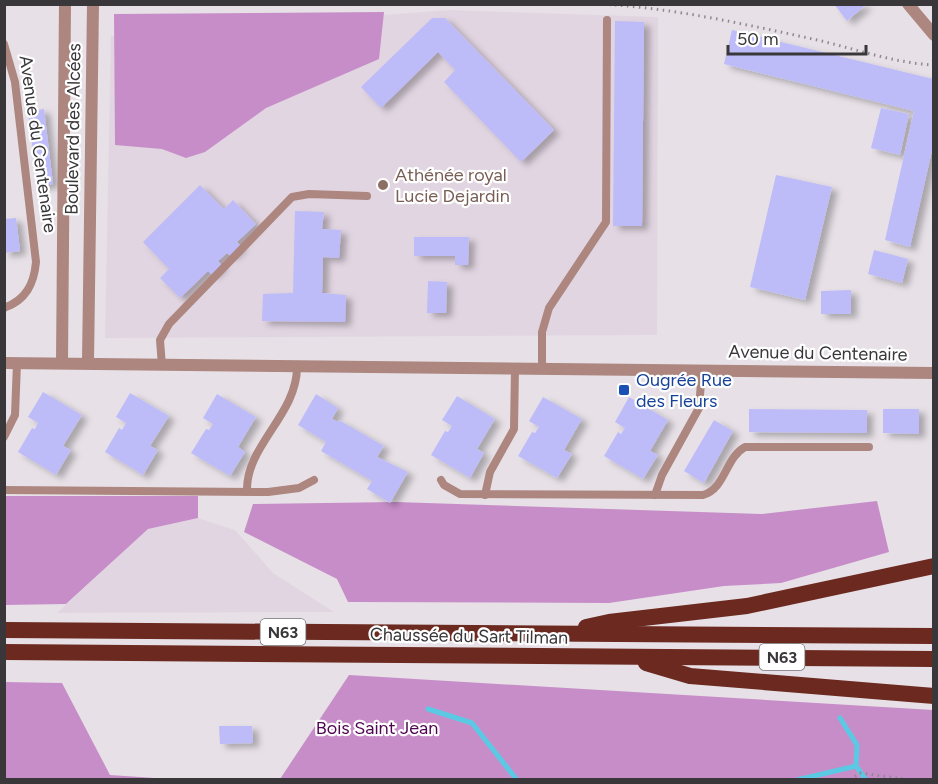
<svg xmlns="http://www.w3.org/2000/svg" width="938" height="784" font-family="Figtree,sans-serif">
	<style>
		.built { fill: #e1d5e1 }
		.forest { fill: #c78dc8 }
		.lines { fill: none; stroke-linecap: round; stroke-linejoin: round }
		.stream { stroke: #5cc9e4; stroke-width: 5 }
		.building { fill: #bdbcf9; filter: url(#shadow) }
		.path { stroke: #8e8a8e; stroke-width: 3; stroke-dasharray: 1.5 4.5; stroke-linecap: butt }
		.service { stroke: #ac867f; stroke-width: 8 }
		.minor { stroke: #ac867f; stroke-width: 12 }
		.tertiary { stroke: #ac867f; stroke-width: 12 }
		.trunk { stroke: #6c291f; stroke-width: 16 }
		.education-dot { fill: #8d6e63; stroke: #fff; stroke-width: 2 }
		.transit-dot { fill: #1a4fb4; stroke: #fff; stroke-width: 2 }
		.labels { text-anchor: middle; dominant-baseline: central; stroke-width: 4.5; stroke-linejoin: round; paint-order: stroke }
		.shield { fill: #fff; stroke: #747374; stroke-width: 1.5 }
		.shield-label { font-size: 16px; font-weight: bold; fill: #393739 }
		.street-label { font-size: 18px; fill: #393739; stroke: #fff }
		.education-label { font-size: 18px; fill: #785e54; stroke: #fff; text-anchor: start }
		.transit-label { font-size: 18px; fill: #164399; stroke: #fff; text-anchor: start }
		.park-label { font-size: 18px; fill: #500553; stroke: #fff }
	</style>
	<defs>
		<filter id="shadow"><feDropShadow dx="6" dy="4" stdDeviation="3" flood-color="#0004"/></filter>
	</defs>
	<rect width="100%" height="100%" fill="#e7e1e7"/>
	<g class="built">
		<polygon points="449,10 658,17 657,335 105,338 111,36"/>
		<polygon points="198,518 235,530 273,573 334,612 57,613 148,529"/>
	</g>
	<g class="forest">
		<polygon points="384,12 379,59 266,108 205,152 186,158 162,149 115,145 114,14"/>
		<polygon points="5,496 198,496 198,518 148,529 66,604 5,605"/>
		<polygon points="877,501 889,552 781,583 724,586 609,603 348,602 337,579 244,532 253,504 396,502 761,514"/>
		<polygon points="349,675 933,710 933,779 280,779"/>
		<polygon points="5,682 62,683 110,775 169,779 5,779"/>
	</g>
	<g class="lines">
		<g class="stream">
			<polyline points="428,709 472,723 517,780"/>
			<polyline points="840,718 857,745 856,766 866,780"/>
			<polyline points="797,780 856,766"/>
		</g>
	</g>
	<g class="building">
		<polygon points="834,4 867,4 847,21"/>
		<polygon points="432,18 445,18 554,130 521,162 444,82 455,70 438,52 381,108 361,87"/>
		<polygon points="615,21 644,22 642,226 613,226"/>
		<polygon points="732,30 933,79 933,146 910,247 885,240 914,111 724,64"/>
		<polygon points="881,108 909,114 900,155 871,148"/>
		<polygon points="44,109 53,184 37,186 28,111"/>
		<polygon points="776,175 832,187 805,300 750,287"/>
		<polygon points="200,185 224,209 233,200 256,224 237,242 241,246 231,256 227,253 218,261 222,265 212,275 208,271 180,298 160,278 169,269 143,242"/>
		<polygon points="295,211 324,212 322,229 341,230 339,258 323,257 322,293 346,295 345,322 262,321 263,294 293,293"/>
		<polygon points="16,218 20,251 4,253 4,219"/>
		<polygon points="414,237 469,237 468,265 455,265 455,256 414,256"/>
		<polygon points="874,250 908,259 902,283 868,274"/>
		<polygon points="428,281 447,282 446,313 427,313"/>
		<polygon points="851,290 851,314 821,314 821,291"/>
		<polygon points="43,392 82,415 63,446 71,450 56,475 18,452 32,428 35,429 38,423 28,417"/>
		<polygon points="130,393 169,416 150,446 158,450 143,475 105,452 119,428 122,430 126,423 116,417"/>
		<polygon points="217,394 256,417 238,447 245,452 230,476 191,453 206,429 209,430 213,424 203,418"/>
		<polygon points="316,394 338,408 332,419 338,422 339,420 384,446 377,457 408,472 390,503 367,489 372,481 321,451 326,442 298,425"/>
		<polygon points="457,396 495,419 477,449 484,453 470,478 431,455 445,431 448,432 452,426 442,420"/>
		<polygon points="543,397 582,419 564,450 572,454 557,478 518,456 532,432 535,433 539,427 529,421"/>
		<polygon points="629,397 668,420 650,451 658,455 643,479 604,456 618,432 621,434 625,428 615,422"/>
		<polygon points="749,409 867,410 867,433 749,432"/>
		<polygon points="883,409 919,409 919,434 883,433"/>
		<polygon points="714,420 733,431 704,483 684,471"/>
		<polygon points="219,726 252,726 253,743 220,744"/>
	</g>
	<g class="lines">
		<g class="path">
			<path d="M 597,4 C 670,7 743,24 813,39 C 853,48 893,63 934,65"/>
			<polyline points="850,780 860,773 911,780"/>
		</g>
		<g class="service">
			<path d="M 4,44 L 15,82 L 36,262 C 34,284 26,300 4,308"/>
			<polyline points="162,366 160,340 169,324 292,197 309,194 367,196"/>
			<polyline points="542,368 542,332 549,308 606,222 607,20"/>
			<polyline points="4,437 15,415 17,363"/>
			<path d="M 441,480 L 444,485 L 460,494 L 703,495 C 726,488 725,458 745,447 L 869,447"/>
			<polyline points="4,490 268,492 299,488 314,480"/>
			<path d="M 247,491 C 246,445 297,415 297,367"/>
			<polyline points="485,495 490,472 514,429 515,368"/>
			<polyline points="655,495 662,475 699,408 702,370"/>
		</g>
		<g class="minor">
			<polyline points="908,4 934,35"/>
			<polyline points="62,362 65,4"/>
			<polyline points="88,362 93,4"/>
		</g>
		<polyline class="tertiary" points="4,363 934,373"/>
		<g class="trunk">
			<polyline points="586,627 609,622 747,606 934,566"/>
			<polyline points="4,630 934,636"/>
			<polyline points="4,652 934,659"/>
			<polyline points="646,663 690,676 934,696"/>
		</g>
	</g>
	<circle class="education-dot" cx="383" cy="185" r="6"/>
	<rect class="transit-dot" x="618" y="384" width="12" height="12" rx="3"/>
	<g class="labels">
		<g class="shield">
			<rect x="260.5" y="619" width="45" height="26" rx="4.5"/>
			<rect x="759.5" y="644" width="45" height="26" rx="4.5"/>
		</g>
		<g class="shield-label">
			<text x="283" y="632">N63</text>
			<text x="782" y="657">N63</text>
		</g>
		<g class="street-label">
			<text transform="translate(73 129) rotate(-89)">Boulevard des Alcées</text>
			<text transform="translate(38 144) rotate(82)">Avenue du Centenaire</text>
			<text transform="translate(818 353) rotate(1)">Avenue du Centenaire</text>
			<text transform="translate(469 636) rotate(1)">Chaussée du Sart Tilman</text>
		</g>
		<g class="education-label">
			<text x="395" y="175">Athénée royal<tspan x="395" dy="21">Lucie Dejardin</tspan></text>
		</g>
		<g class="transit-label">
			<text x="636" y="380">Ougrée Rue<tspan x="636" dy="21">des Fleurs</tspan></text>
		</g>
		<g class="park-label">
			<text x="377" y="728">Bois Saint Jean</text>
		</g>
	</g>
	<rect width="938" height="784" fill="none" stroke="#393739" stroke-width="12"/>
	<path d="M728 45v9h138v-9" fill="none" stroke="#393739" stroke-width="3"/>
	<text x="737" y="45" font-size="18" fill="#393739" stroke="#ffffff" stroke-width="4.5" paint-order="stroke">50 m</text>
</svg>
